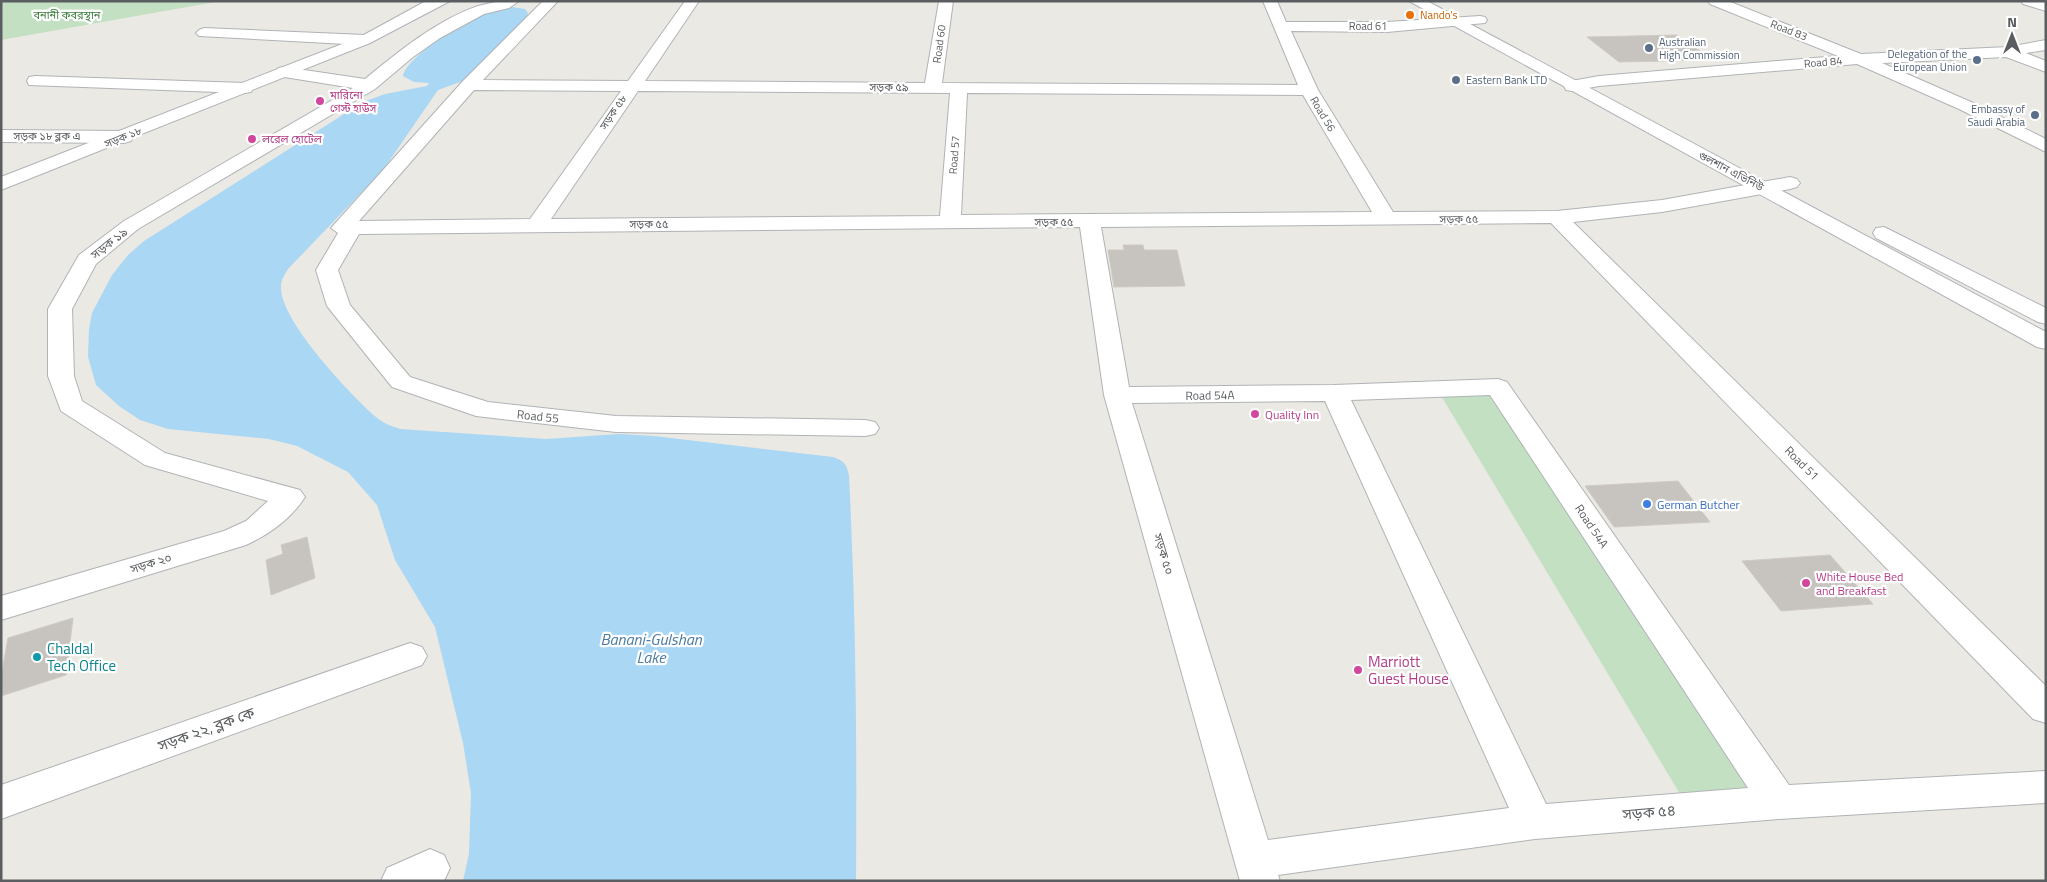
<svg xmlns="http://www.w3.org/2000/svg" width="2047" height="882" font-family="'Titillium Web','Noto Sans Bengali',sans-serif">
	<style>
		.green { fill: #c3e0c2 }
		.water { fill: #aad7f4 }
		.building { fill: #c7c4bf; stroke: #cfcac2 }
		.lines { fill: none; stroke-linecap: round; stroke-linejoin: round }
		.street-casing { stroke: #b0b3b6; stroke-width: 2 }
		.secondary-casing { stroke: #afb2b6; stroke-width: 2 }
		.street { fill: #fff; fill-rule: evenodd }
		.secondary { fill: #fff; fill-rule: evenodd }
		.food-dot { fill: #e8710a; stroke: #fff; stroke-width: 2 }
		.service-dot { fill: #5c6f8a; stroke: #fff; stroke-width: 2 }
		.hotel-dot { fill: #d1479c; stroke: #fff; stroke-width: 2 }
		.shop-dot { fill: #3f7fe0; stroke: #fff; stroke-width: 2 }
		.culture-dot { fill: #0f9aa8; stroke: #fff; stroke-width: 2 }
		.labels { text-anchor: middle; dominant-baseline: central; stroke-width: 4.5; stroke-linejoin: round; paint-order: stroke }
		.far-park-label { font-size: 11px; fill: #3e7d3e; stroke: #fff }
		.far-food-label { font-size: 11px; fill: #c56008; stroke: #fff; text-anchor: start }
		.far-street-label { font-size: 11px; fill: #5b5e61; stroke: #fff }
		.far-service-label { font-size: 11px; fill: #4e5e75; stroke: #fff; text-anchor: start }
		.far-hotel-label { font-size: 11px; fill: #b23c85; stroke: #fff; text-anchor: start }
		.street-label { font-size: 12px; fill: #5b5e61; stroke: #fff }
		.hotel-label { font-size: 12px; fill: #b23c85; stroke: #fff; text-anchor: start }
		.shop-label { font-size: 12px; fill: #366cbe; stroke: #fff; text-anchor: start }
		.near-culture-label { font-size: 15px; fill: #0d838f; stroke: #fff; text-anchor: start }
		.near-hotel-label { font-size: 15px; fill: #b23c85; stroke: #fff; text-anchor: start }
		.near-street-label { font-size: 15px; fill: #5b5e61; stroke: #fff }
		.near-water-label { font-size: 16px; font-style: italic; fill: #4b7aa3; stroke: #fff }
	</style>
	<rect width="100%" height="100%" fill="#ebe9e3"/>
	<g class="green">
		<polygon points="1,1 221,1 1,40"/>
		<polygon points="1498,387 1779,802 1689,809 1437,389"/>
	</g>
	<path class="water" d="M 512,7 L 525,9 L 528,13 L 526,20 L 466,80 L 438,90 L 383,170 L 288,269 C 285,274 281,280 281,286 C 279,320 351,395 376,417 C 383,423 391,426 400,429 L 546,439 L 619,434 L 654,436 L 833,457 C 844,461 847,464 849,476 C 856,611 857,746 856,881 L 463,881 L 469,854 L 471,793 L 463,743 L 435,627 L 395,560 L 377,505 L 348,472 L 297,446 L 269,439 L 168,429 L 140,420 L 119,406 L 96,385 L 88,357 L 89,329 L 92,313 L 112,275 L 128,255 L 144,241 L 363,102 L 385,94 L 427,86 L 429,83 L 414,82 L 403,76 C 407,57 460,24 478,16 C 487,11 501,9 512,7 Z"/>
	<g class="building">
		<polygon points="1677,35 1713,60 1619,62 1587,37"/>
		<polygon points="1123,245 1143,245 1144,250 1177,250 1185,286 1114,287 1108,250 1124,250"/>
		<polygon points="1678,481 1710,522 1614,527 1585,486"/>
		<polygon points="307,537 315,578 271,595 266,560 283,554 281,545"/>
		<polygon points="1830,555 1873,604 1781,611 1742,561"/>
		<polygon points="73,618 66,675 1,696 1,677 8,638"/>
	</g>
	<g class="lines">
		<defs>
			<g id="street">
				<path d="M 500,1 L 519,1 L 509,8 L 484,14 L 440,38 L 413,57 L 375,89 L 138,229 L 96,264 L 72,309 L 74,376 L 82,401 L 165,453 L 300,490 L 305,497 C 291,519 268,535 246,545 L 1,620 L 1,596 L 224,531 L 246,521 L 268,501 L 145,465 L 61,411 L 48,376 L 48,309 L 79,255 L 124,221 L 353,88 L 278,76 L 276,72 L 278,68 L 284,67 L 365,79 C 398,52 437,20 478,6 C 485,4 493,3 500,1 Z"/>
				<path d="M 543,1 L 558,1 L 483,80 L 628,81 L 685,1 L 699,1 L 645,81 L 925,83 L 939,1 L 953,1 L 942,83 L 1298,85 L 1263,1 L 1277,1 L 1286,22 L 1387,22 L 1480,16 L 1485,17 L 1487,20 L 1485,23 L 1387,32 L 1291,31 L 1318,90 L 1393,212 L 1557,211 L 1662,200 L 1790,177 L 1797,179 L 1800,183 L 1797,187 L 1790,189 L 1662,212 L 1573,222 L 2046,686 L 2046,723 L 2033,719 L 1551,223 L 1101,227 L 1129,387 L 1334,385 L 1498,379 L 1507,382 L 1789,785 L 2046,771 L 2046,803 L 1779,819 L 1535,839 L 1278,875 L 1280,881 L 1240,881 L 1104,395 L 1080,227 L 359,234 L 338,270 L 350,305 L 410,377 L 488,402 L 616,416 L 865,420 L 875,422 L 879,428 L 875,434 L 865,436 L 616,432 L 476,416 L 392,387 L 327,306 L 316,270 L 338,233 L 331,228 L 463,81 ZM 474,90 L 621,91 L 530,219 L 359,221 ZM 638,91 L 950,93 L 940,216 L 551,219 ZM 967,93 L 1303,95 L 1372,212 L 961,215 ZM 1490,395 L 1748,788 L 1546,804 L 1351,400 ZM 1325,401 L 1509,808 L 1268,840 L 1132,403 Z"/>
				<polygon points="1708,1 1728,1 1861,54 2008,47 2046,40 2046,50 2026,53 2046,61 2046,72 2006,57 1882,63 1971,102 2046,139 2046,152 1959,109 1857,64 1599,86 1572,91 1566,90 1564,86 1566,82 1599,76 1838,56 1710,4"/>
				<polygon points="2021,1 2046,2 2046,11 2023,4"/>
				<polygon points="204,28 365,35 373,40 365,45 199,36 196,33 199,30"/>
				<polygon points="35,76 245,83 251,84 253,88 251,92 245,93 29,85 27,81 29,77"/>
				<polygon points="1,130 124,131 131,133 133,137 131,141 124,143 1,142"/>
				<polygon points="410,643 422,647 427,656 422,665 1,819 1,785"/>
				<polygon points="430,849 444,855 450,868 444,881 381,881 387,868"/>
			</g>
			<g id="secondary">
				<polygon points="426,1 450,1 370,43 1,190 1,177 360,37"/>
				<polygon points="1409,1 1427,1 2046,332 2046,349 2037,347"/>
				<polygon points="1884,227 2046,308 2046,324 2038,322 1876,238 1873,233 1876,228"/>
			</g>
		</defs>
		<use href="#street" class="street-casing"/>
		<use href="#secondary" class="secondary-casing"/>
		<use href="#street" class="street"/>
		<use href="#secondary" class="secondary"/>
	</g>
	<circle class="food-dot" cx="1410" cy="15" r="5"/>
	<g class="service-dot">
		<circle cx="1649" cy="48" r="5"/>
		<circle cx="1977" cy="60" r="5"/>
		<circle cx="1456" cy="80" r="5"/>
		<circle cx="2035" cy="115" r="5"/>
	</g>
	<g class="hotel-dot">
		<circle cx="320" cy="101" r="5"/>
		<circle cx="252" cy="139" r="5"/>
		<circle cx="1255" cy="414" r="5"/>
		<circle cx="1806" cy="583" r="5"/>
		<circle cx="1358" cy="670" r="5"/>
	</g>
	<circle class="shop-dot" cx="1647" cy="504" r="5"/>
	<circle class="culture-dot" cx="37" cy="657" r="5"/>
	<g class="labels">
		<g class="far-park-label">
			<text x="67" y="15">বনানী কবরস্থান</text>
		</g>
		<g class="far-food-label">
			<text x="1420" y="15">Nando's</text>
		</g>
		<g class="far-street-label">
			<text x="1368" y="26">Road 61</text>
			<text transform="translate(1789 30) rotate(21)">Road 83</text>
			<text transform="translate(939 44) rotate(-82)">Road 60</text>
			<text transform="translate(1823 62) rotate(-5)">Road 84</text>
			<text x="889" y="87">সড়ক ৫৯</text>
			<text transform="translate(613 112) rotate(-56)">সড়ক ৫৮</text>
			<text transform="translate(1323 114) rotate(59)">Road 56</text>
			<text x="47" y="136">সড়ক ১৮ ব্লক এ</text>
			<text transform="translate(123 137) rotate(-22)">সড়ক ১৮</text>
			<text transform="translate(954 155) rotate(-86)">Road 57</text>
			<text transform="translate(1731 171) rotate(28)">গুলশান এভিনিউ</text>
			<text transform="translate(1459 219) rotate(-1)">সড়ক ৫৫</text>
			<text x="1054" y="222">সড়ক ৫৫</text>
			<text x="649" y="224">সড়ক ৫৫</text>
		</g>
		<g class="far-service-label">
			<text x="1659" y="42">Australian<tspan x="1659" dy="13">High Commission</tspan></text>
			<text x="1967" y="54" text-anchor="end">Delegation of the<tspan x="1967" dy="13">European Union</tspan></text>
			<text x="1466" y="80">Eastern Bank LTD</text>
			<text x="2025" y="109" text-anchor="end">Embassy of<tspan x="2025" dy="13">Saudi Arabia</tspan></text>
		</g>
		<g class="far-hotel-label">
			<text x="330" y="95">মারিনো<tspan x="330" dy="13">গেস্ট হাউস</tspan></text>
			<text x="262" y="139">লরেল হোটেল</text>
		</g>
		<g class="street-label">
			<text transform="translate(109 243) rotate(-38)">সড়ক ১৯</text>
			<text transform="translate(1210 395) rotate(-1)">Road 54A</text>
			<text transform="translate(538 416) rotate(6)">Road 55</text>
			<text transform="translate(1802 463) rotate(45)">Road 51</text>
			<text transform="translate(1592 526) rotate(56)">Road 54A</text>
			<text transform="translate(1164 554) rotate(73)">সড়ক ৫০</text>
			<text transform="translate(151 563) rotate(-17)">সড়ক ২০</text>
		</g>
		<g class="hotel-label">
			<text x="1265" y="414">Quality Inn</text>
			<text x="1816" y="576">White House Bed<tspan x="1816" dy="14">and Breakfast</tspan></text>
		</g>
		<g class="shop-label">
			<text x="1657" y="504">German Butcher</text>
		</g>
		<g class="near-culture-label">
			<text x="47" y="648">Chaldal<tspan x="47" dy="17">Tech Office</tspan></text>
		</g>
		<g class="near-hotel-label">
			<text x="1368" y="661">Marriott<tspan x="1368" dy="17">Guest House</tspan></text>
		</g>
		<g class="near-street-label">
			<text transform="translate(206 729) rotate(-20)">সড়ক ২২, ব্লক কে</text>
			<text transform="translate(1649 812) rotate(-5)">সড়ক ৫৪</text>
		</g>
		<g class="near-water-label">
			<text x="651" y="639">Banani-Gulshan<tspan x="651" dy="18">Lake</tspan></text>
		</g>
	</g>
	<rect width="2047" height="882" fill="none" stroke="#5b5e61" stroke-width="5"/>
	<g transform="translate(2012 35)" stroke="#ffffff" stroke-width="4" paint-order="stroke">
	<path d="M0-4L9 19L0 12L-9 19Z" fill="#5b5e61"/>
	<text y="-8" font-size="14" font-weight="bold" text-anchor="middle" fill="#5b5e61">N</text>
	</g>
</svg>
